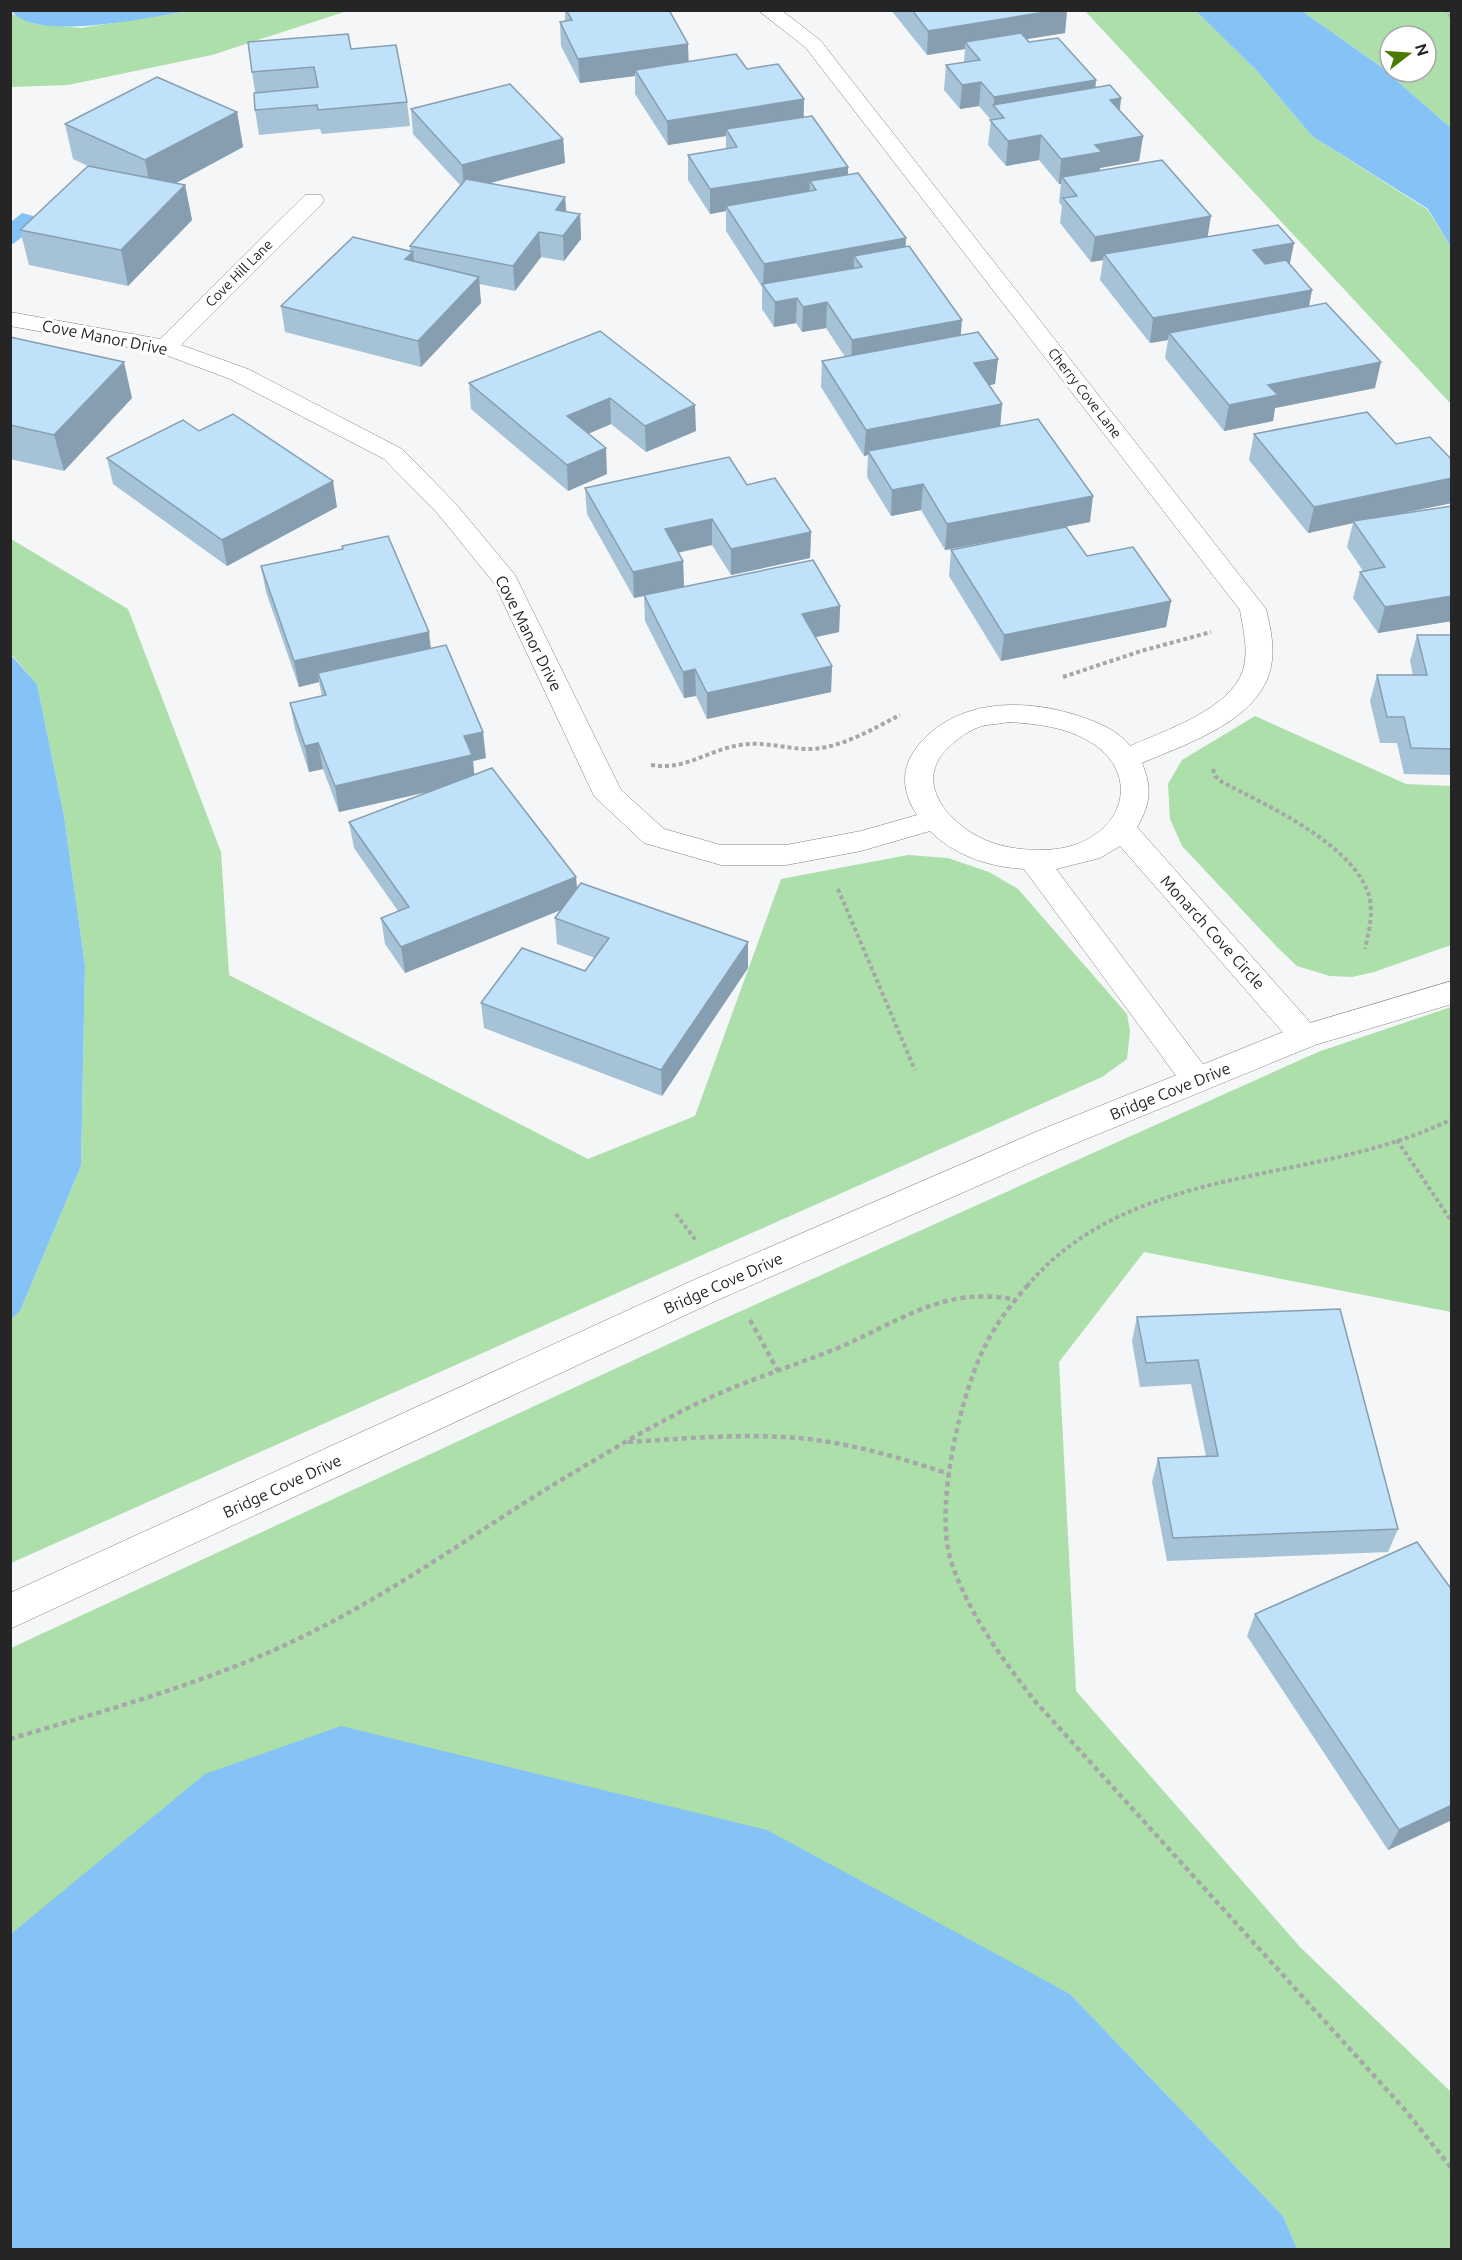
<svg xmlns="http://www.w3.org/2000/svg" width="1462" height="2260" font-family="Ubuntu,sans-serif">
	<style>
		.green { fill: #acdfaa; fill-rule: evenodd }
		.water { fill: #85c3f7 }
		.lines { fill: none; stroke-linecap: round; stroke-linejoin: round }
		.minor-casing { stroke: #828384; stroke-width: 1 }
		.tertiary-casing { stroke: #828384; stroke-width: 1 }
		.path-far2 { stroke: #a6a7a8; stroke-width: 2; stroke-dasharray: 3 2; stroke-linecap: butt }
		.path-far1 { stroke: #a6a7a8; stroke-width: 4; stroke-dasharray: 4 3; stroke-linecap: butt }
		.path { stroke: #a6a7a8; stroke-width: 4.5; stroke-dasharray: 5 4; stroke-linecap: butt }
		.minor { fill: #fff; fill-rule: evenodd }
		.tertiary { fill: #fff; fill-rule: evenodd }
		.wall { fill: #a5c2d7 }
		.shaded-wall { fill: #869eaf }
		.building { fill: #c0e1fa; stroke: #869eaf; stroke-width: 1.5 }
		.labels { text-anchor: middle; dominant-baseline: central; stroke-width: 6; stroke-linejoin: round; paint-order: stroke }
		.far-street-label { font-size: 14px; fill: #252526; stroke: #fff }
		.street-label { font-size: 16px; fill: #252526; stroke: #fff }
	</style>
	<rect width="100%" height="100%" fill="#f4f6f7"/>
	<g class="green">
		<polygon points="190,11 347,11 212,55 68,85 11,87 10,13 35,24 81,28"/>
		<polygon points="1085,11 1196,11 1258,72 1312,136 1428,210 1451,247 1451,404"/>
		<path d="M 1302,11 L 1451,11 L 1451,128 L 1380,66 ZM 1390,36 L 1426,36 L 1426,72 L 1390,72 Z"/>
		<polygon points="11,539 128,609 221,852 229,975 588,1159 695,1116 781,879 908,855 948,858 989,872 1018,889 1127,1014 1130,1031 1127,1059 1102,1077 11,1563 10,1319 20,1311 81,1166 85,965 64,816 37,684 11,654"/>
		<polygon points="1255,716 1406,784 1451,786 1451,945 1374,972 1352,977 1330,976 1297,966 1278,948 1182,846 1170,819 1168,784 1182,760"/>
		<polygon points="1451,1007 1451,1312 1144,1252 1059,1362 1076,1691 1300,1947 1449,2090 1452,2093 1451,2249 1297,2249 1283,2216 1070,1994 11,1934 11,1648 701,1329 1318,1052"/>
	</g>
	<g class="water">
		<path d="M 11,10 L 190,10 L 190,11 C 153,16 34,44 11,10 Z"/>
		<polygon points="1196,11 1302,11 1380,66 1451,128 1451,247 1428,209 1312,136 1258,72"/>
		<polygon points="22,213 45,219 13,244 11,243 11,222"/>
		<polygon points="10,654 37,684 64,816 85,965 81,1166 20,1311 11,1319"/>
		<polygon points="341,1726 767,1830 1070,1994 1283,2216 1297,2249 11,2249 11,1934 205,1774"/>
	</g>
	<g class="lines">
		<defs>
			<path id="minor" d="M 758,10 L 781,10 L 820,40 L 1266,609 C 1270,626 1274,643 1272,660 C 1266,719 1188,743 1142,763 C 1152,787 1151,804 1137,827 L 1315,1028 L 1320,1036 L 1315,1044 L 1304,1048 L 1293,1044 L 1120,846 L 1100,858 L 1056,869 L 1208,1071 L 1213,1080 L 1208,1089 L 1197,1092 L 1186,1089 L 1024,869 C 990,867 955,856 930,831 L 861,851 L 786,865 L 721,865 L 644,843 L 594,796 L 494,583 L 438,514 L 384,459 L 230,379 L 160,353 L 10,326 L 10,312 L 160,339 L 305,195 L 321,195 L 324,200 L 321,205 L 181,345 L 248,369 L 402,449 L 456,504 L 515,575 L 621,790 L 664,829 L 721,845 L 786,845 L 861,831 L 917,815 C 902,792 900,769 917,747 C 956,698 1024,698 1079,716 C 1097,722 1118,730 1130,746 C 1164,731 1231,709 1243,670 C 1249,650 1243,629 1240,610 L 806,48 ZM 1009,722 C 1038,724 1067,727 1092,743 C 1138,773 1126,826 1077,844 C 1053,853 1020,851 996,844 C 958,833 908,786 948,748 C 957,739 969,730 982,726 C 991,724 1000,724 1009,722 Z"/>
			<polygon id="tertiary" points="1452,981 1452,1004 1315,1045 1062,1149 720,1299 10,1629 10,1593 696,1279 1038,1131 1293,1028"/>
		</defs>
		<use href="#minor" class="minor-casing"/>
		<use href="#tertiary" class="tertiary-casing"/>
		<polyline class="path-far2" points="1446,10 1452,19"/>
		<g class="path-far1">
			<polyline points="1063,677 1141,651 1211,632"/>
			<path d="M 651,765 C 685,771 708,750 740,745 C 762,741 783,748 805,749 C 838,750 871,730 900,715"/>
			<path d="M 1213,769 L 1215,776 L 1222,782 C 1266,805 1348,842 1367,890 C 1375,909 1369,930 1365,949"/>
			<polyline points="838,889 915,1070"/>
			<polyline points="1397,1140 1452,1222"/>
			<polyline points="676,1214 697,1242"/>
			<path d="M 1027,1286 C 1134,1160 1315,1187 1452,1119"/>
		</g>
		<g class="path">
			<path d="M 1028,1285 C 1011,1304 995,1325 984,1348 C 960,1397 934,1508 951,1561 C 968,1613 1001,1657 1034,1700 L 1406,2111 L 1452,2169"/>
			<polyline points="750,1320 778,1371"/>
			<path d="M 628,1442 C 680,1439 732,1434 784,1437 C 841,1440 895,1456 949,1474"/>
			<path d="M 10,1739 C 113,1708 218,1680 314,1631 C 412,1582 500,1514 595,1460 C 635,1436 675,1413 718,1394 C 757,1377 798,1364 838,1348 C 901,1321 944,1285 1016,1300"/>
		</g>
		<use href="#minor" class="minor"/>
		<use href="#tertiary" class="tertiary"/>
	</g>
	<g class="wall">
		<polygon points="565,10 669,10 688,61 747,69 804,99 804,117 848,167 848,175 906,247 961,335 998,359 995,384 989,385 1002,404 1000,426 1090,522 945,550 921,510 891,516 867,477 868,455 864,456 821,387 822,361 845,357 826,328 802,332 796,323 774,327 762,309 762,287 726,231 726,211 710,214 688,180 688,155 726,149 726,136 668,145 635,94 635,76 580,83 561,46 560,22 565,21"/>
		<polygon points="891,10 1067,10 1065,33 1027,39 1029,42 1096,87 1121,98 1120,111 1143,136 1139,161 1100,168 1099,171 1208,237 1290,265 1312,290 1309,306 1375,388 1275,408 1273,421 1224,431 1165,358 1168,340 1150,343 1100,280 1103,260 1091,262 1060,223 1062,206 1059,202 1061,184 1059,184 1039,160 1006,166 988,145 991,120 979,106 960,109 944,90 946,65 964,62 965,49 927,55"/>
		<polygon points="351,49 407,102 410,126 322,134 320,129 259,135 255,110 255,92 252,72"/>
		<polygon points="411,109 563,139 565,163 489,183 565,197 566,212 580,214 581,239 564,261 541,257 515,291 479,284 481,303 421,367 285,332 281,306 410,251 410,246 460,185 413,134"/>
		<polygon points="237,112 243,147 176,183 185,185 192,220 128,286 29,265 20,230 88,166 73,159 65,124"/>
		<polygon points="600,331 696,431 646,452 611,424 588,434 607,474 568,491 471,409 469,383"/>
		<polygon points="10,337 132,398 64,471 10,459"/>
		<polygon points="199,431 337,507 227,566 113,484 107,458"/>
		<polygon points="1254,434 1396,444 1452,503 1396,514 1452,506 1452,621 1378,633 1353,598 1360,572 1363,571 1347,547 1353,523 1308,533 1249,460"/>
		<polygon points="747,485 811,532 810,558 731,575 712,545 678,553 683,561 684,587 840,606 839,632 816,637 832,666 831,692 707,719 696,696 684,698 645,621 644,596 634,598 587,514 585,488"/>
		<polygon points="342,546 431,649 486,758 473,761 474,775 576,877 577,888 748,968 662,1096 484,1028 481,1003 585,971 595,958 557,944 555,918 561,910 405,973 385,944 381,918 398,911 354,848 349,822 432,791 339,812 323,769 309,772 295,729 290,703 322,696 319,682 299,687 266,592 261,566 342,549"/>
		<polygon points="951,550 1087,556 1171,601 1166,627 1001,661 949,576"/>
		<polygon points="1417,635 1452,635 1452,775 1404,774 1397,743 1380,743 1370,701 1377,675 1413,675 1410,661"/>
		<polygon points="1340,1309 1398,1529 1388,1552 1167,1561 1152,1482 1158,1458 1206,1456 1191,1384 1140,1387 1132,1341 1137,1317"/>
		<polygon points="1255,1614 1452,1820 1388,1850 1247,1636"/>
	</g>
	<g class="shaded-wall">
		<polygon points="1058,10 1067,10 1065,33 971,48 965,42 965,49 927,55 928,31"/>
		<polygon points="688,44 689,68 635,70 635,76 580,83 578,59"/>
		<polygon points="1096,80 1094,105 1004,118 994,106 994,97"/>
		<polygon points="981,82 979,106 960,109 962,85"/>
		<polygon points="1121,98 1118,122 1110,100"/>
		<polygon points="804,99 803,124 726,129 726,136 668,145 667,121"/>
		<polygon points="237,112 243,147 152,196 145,160"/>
		<polygon points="1041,135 1039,160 1006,166 1008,141"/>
		<polygon points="1143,136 1139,161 1100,168 1099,177 1062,177 1061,184 1059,184 1061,159 1095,145"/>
		<polygon points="563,139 565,163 464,190 462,165"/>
		<polygon points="848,167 847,191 816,190 810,181 809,198 726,206 726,211 710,214 710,189"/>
		<polygon points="185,185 192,220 128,286 121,250"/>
		<polygon points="565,197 567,222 556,210"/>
		<polygon points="580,214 581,239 564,261 563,236"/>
		<polygon points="1211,216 1207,241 1104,254 1103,260 1091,262 1095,237"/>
		<polygon points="539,232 541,257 515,291 513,266"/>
		<polygon points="906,238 905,264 854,256 854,273 763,285 764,264"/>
		<polygon points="1294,243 1289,268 1249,275 1253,250"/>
		<polygon points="413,252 416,277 405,259"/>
		<polygon points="479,277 481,303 421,367 418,341"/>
		<polygon points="1312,290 1307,315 1169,333 1168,340 1150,343 1153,318"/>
		<polygon points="797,298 796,323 774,327 775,302"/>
		<polygon points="827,302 826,328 802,332 803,307"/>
		<polygon points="962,320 960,345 851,365 852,340"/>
		<polygon points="998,359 995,384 971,389 974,363"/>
		<polygon points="124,362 132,398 64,471 54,435"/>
		<polygon points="1381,362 1375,388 1275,408 1273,421 1224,431 1229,405 1268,385"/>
		<polygon points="610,398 611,424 569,442 567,416"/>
		<polygon points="1002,404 1000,429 868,451 868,455 864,456 866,430"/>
		<polygon points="695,405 696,431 646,452 645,426"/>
		<polygon points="606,448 607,474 568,491 567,465"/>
		<polygon points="1452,478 1452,503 1354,523 1353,521 1353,523 1308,533 1314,507"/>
		<polygon points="333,481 337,507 227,566 222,540"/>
		<polygon points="923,484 921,510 891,516 892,490"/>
		<polygon points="1093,496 1090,522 945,550 947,524"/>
		<polygon points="712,519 712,545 666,555 665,529"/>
		<polygon points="811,532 810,558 731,575 731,549"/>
		<polygon points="683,561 684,587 634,598 633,572"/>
		<polygon points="1452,596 1452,621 1378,633 1385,607"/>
		<polygon points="1171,601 1166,627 1001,661 1004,635"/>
		<polygon points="840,606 839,632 802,640 802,614"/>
		<polygon points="429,632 432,658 318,673 319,682 299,687 294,661"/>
		<polygon points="832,666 831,692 707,719 707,693"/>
		<polygon points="695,669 696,696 684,698 683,672"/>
		<polygon points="483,732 486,758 473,761 475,781 339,812 335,786 464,736"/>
		<polygon points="318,743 323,769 309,772 305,746"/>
		<polygon points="576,877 578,903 405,973 401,947"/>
		<polygon points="748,942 748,968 662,1096 661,1070"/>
		<polygon points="1452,1805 1452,1820 1388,1850 1399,1830"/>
	</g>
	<g class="building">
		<polygon points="566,10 669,10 688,44 578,59 560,22 572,20"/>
		<polygon points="912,10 1058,10 928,31"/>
		<polygon points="1021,33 1029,42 1058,38 1096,80 994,97 981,82 962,85 946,65 980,60 965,42"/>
		<polygon points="348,34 351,49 396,45 407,102 318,110 317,105 255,110 254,93 318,87 314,67 252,72 248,42"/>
		<polygon points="736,54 747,69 778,64 804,99 667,121 635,70"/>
		<polygon points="157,77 237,112 145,160 65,124"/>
		<polygon points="510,84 563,139 462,165 411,109"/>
		<polygon points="1110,85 1121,98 1110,100 1143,136 1095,145 1102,152 1061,159 1041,135 1008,141 990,120 1004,118 993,105"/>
		<polygon points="812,116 848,167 710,189 688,155 737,147 726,129"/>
		<polygon points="1162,160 1211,216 1095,237 1063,198 1077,196 1062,177"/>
		<polygon points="88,166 185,185 121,250 20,230"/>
		<polygon points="858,173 906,238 764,264 726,206 816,190 810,181"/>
		<polygon points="466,179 565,197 556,210 580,214 563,236 539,232 513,266 410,246"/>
		<polygon points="1278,225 1294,243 1253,250 1265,264 1286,260 1312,290 1153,318 1104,254"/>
		<polygon points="353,237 413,252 405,259 479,277 418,341 281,306"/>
		<polygon points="909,246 962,320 852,340 827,302 803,307 797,298 775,302 762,284 862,267 854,256"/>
		<polygon points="1326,303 1381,362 1268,385 1278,395 1229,405 1169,333"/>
		<polygon points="600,331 695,405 645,426 610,398 567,416 606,448 567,465 469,383"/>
		<polygon points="978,332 998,359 974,363 1002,404 866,430 822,361"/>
		<polygon points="10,337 124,362 54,435 10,425"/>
		<polygon points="1367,412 1396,444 1430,437 1452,460 1452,478 1314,507 1254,434"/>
		<polygon points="233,414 333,481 222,540 107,458 183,420 199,431"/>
		<polygon points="1038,419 1093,496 947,524 923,484 892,490 868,451"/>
		<polygon points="729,457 747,485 775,478 811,532 731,549 712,519 665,529 683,561 633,572 585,488"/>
		<polygon points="1452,506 1452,596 1385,607 1360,572 1385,567 1353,521"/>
		<polygon points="1066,527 1087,556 1133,547 1171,601 1004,635 951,550"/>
		<polygon points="388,536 429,632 294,661 261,566 343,549 342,546"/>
		<polygon points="813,560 840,606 802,614 832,666 707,693 695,669 683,672 644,595"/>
		<polygon points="1417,635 1452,635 1452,749 1411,748 1404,717 1387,717 1377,675 1427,675"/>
		<polygon points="446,645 483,732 464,736 472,755 335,786 318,743 305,746 290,703 326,695 318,673"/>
		<polygon points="492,768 576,877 401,947 381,918 409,907 349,822"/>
		<polygon points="581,883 748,942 661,1070 481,1003 522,948 585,971 609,938 555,918"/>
		<polygon points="1340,1309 1398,1529 1173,1538 1158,1458 1218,1456 1198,1360 1146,1363 1137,1317"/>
		<polygon points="1417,1542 1452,1590 1452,1805 1399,1830 1255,1614"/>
	</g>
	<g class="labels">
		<g class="far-street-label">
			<text transform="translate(239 273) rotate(-45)">Cove Hill Lane</text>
			<text transform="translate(1085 393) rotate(52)">Cherry Cove Lane</text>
		</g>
		<g class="street-label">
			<text transform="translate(105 337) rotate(11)">Cove Manor Drive</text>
			<text transform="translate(529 633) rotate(63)">Cove Manor Drive</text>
			<text transform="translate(1213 932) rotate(48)">Monarch Cove Circle</text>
			<text transform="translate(1170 1091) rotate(-22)">Bridge Cove Drive</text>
			<text transform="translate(723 1283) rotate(-24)">Bridge Cove Drive</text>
			<text transform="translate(282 1486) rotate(-25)">Bridge Cove Drive</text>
		</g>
	</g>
	<rect width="1462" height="2260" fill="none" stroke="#252526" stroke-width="24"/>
	<g transform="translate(1408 54) rotate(73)"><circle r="28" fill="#ffffff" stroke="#a8a8a8" stroke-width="1.5"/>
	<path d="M0-4.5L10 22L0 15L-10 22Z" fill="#4c7a00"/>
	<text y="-9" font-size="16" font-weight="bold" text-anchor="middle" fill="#252526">N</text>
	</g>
</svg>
